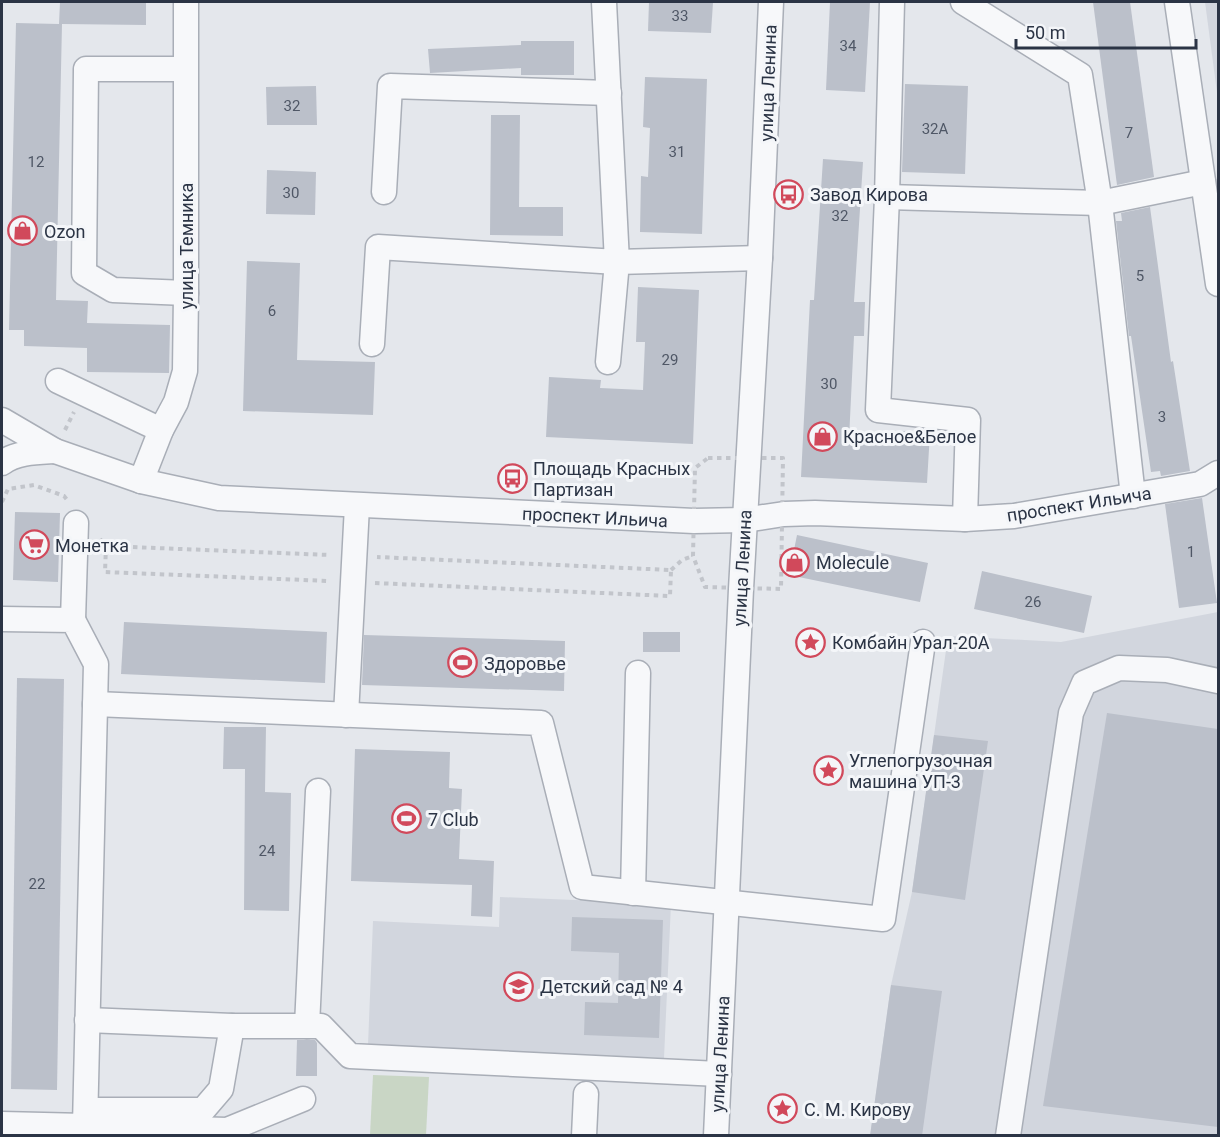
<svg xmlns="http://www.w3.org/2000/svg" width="1220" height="1137" font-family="Roboto,sans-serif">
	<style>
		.built { fill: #d2d6de }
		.green { fill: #c9d6c5 }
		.building { fill: #bbc0ca }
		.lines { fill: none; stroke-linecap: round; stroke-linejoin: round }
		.minor-casing { stroke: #a9aeb7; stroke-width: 27 }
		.path { stroke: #c2c5cb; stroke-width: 4; stroke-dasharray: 4.5 4.5; stroke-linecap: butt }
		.minor { stroke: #f7f8fa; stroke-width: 24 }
		.labels { text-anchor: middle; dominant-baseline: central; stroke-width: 6; stroke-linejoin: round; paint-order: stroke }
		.number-label { font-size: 15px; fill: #4f5766 }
		.street-label { font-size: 18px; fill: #2b3445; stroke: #f4f6f9 }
		.poi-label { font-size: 18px; fill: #2b3445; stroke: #f4f6f9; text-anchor: start }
	</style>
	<rect width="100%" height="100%" fill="#e4e7ec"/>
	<g class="built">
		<polygon points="1205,2 1218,2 1218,100"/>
		<polygon points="1218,612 1218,1135 870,1136 891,985 912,892 948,636 1061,642"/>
		<polygon points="500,897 671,904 664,1058 368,1045 373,921 499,927"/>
	</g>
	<polygon class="green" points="373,1075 429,1077 426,1135 370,1135"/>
	<g class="building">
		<polygon points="60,2 146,2 146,25 62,24 56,300 88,301 87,323 170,325 169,373 87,372 87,348 24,346 24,330 9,330 16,23 59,24"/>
		<polygon points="649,2 713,2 711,33 648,31"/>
		<polygon points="830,2 870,2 865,92 826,90"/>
		<polygon points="1093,2 1130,2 1154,177 1117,185"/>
		<polygon points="521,41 574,41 574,75 521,75 521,68 430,73 428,49 521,45"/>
		<polygon points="645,77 707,79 702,234 640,232 641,176 648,177 650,128 643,127"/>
		<polygon points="905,84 968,86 965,174 902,172"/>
		<polygon points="316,86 317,125 267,125 266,87"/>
		<polygon points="491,115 520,115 519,207 563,207 563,236 490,235"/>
		<polygon points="823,159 863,162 854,302 865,302 864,336 854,336 849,439 901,441 902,431 930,432 927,483 801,477 810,300 814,300"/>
		<polygon points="267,170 316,172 315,215 266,214"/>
		<polygon points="1150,207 1171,362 1173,361 1190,471 1161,476 1160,471 1151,472 1131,336 1129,336 1116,221 1122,221 1121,213"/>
		<polygon points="247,261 300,263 297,360 375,362 373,415 243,411"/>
		<polygon points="638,287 699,290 693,444 546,437 549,377 601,380 600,388 643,390 645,342 636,342"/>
		<polygon points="1202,498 1217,603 1179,608 1165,504"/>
		<polygon points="15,512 60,513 58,582 13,580"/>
		<polygon points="797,535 928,563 920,602 789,575"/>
		<polygon points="982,571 1092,596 1084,633 974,609"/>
		<polygon points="124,622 327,632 325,683 121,674"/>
		<rect x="643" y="632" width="37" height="20"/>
		<polygon points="364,635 565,641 564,691 362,685"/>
		<polygon points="17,678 64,679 57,1090 11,1089"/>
		<polygon points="1107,713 1218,729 1218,1127 1043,1106"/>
		<polygon points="224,727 266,727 265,792 291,793 289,911 244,910 245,769 223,769"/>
		<polygon points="934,735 988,741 965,900 912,892"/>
		<polygon points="355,749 450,752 449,788 462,789 459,859 494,861 492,917 471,916 472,885 351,881"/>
		<polygon points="572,917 663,920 659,1038 584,1035 585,1002 618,1003 619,953 571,951"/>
		<polygon points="891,985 942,991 922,1136 870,1136"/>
		<polygon points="297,1040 315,1040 317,1043 317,1076 296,1076"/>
	</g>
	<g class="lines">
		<defs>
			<g id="minor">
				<polyline points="892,2 887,197 878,410 968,420 965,519"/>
				<polyline points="963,2 1080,75 1100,203 1133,496"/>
				<polyline points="1177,2 1218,284"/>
				<polyline points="185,69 86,69 84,273 113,290 186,293"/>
				<polyline points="384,192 390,86 609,93"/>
				<polyline points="887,197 1100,203 1203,182"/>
				<polyline points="372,344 378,247 617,262 604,2"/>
				<polyline points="608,362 617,262 760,258"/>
				<polyline points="58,381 161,430"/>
				<polyline points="2,420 55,451 141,481 219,498 694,521 744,520 784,514 815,513 965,519 1014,516 1200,484 1218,473"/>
				<path d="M 2,463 C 16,452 38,452 55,451"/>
				<polyline points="141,481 161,430 176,402 185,371 186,293 186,2"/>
				<polyline points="2,619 73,620 96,664 85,1126 2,1124"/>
				<polyline points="73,620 76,523"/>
				<polyline points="95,704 541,723 582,887 883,919 923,642"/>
				<polyline points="346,715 357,506"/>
				<polyline points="633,893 638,673"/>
				<polyline points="87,1020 232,1026 321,1026 350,1056 719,1074"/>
				<polyline points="307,1026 318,791"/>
				<polyline points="94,1110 203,1110 221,1089 232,1026"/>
				<polyline points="85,1126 227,1130 303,1099"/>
				<polyline points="584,1136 586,1094"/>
				<polyline points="716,1136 741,589 760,258 771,2"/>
				<polyline points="1008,1136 1071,713 1084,683 1119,668 1167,670 1218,681"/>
			</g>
		</defs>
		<use href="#minor" class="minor-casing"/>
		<g class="path">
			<polyline points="65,430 74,412"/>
			<polygon points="708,458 783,458 781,589 705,587 693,556 695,468"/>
			<polyline points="2,502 8,489 34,485 64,496 68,501"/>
			<polyline points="100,539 106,546 105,572 329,581"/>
			<polyline points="106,546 330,555"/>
			<polyline points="671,570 682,560 693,556"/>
			<polyline points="375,583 670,596 671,570 377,557"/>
		</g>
		<use href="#minor" class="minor"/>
	</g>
	<defs>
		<symbol id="bus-ring" viewBox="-11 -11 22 22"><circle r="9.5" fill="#f4f6f9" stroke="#d1495b" stroke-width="1.5"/><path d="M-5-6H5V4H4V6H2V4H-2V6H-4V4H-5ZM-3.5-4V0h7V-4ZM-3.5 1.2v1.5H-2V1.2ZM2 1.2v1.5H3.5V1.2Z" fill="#d1495b"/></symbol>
		<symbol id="shop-ring" viewBox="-11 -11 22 22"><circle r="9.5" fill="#f4f6f9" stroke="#d1495b" stroke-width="1.5"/><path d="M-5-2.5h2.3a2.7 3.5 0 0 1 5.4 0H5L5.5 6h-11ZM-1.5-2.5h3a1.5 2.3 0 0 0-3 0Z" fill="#d1495b"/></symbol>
		<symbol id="supermarket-ring" viewBox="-11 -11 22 22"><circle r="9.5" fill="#f4f6f9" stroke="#d1495b" stroke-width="1.5"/><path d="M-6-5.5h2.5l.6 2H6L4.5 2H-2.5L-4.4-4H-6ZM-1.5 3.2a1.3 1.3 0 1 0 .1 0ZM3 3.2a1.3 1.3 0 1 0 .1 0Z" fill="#d1495b"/></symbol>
		<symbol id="sight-ring" viewBox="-11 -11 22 22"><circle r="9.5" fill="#f4f6f9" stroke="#d1495b" stroke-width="1.5"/><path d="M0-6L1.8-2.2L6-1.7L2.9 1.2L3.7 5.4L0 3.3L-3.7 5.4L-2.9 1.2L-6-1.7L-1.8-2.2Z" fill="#d1495b"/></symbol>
		<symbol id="stadium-ring" viewBox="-11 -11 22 22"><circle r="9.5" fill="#f4f6f9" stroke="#d1495b" stroke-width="1.5"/><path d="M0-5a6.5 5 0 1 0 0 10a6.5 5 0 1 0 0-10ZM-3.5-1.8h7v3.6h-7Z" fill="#d1495b"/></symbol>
		<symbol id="school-ring" viewBox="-11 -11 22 22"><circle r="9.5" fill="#f4f6f9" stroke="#d1495b" stroke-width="1.5"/><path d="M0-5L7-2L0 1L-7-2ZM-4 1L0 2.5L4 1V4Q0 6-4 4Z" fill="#d1495b"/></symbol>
	</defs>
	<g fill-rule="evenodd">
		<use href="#bus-ring" x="772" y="178" width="33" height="33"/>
		<use href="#shop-ring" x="6" y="214" width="33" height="33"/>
		<use href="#shop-ring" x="806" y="420" width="33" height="33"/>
		<use href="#bus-ring" x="496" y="462" width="33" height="33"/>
		<use href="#supermarket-ring" x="18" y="528" width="33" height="33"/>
		<use href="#shop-ring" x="778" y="546" width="33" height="33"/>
		<use href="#sight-ring" x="794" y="626" width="33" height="33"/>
		<use href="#stadium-ring" x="446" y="646" width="33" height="33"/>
		<use href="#sight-ring" x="812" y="754" width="33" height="33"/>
		<use href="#stadium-ring" x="390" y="802" width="33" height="33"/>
		<use href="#school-ring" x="502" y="970" width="33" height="33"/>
		<use href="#sight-ring" x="766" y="1092" width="33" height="33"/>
	</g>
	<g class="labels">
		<g class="number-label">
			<text x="680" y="16">33</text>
			<text x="848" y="46">34</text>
			<text x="292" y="106">32</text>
			<text x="935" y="129">32А</text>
			<text x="1129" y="133">7</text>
			<text x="677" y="152">31</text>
			<text x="36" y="162">12</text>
			<text x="291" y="193">30</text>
			<text x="840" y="216">32</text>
			<text x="1140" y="276">5</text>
			<text x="272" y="311">6</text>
			<text x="670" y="360">29</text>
			<text x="829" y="384">30</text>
			<text x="1162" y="417">3</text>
			<text x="1191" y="552">1</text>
			<text x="1033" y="602">26</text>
			<text x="267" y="851">24</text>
			<text x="37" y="884">22</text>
		</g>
		<g class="street-label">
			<text transform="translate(768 83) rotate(-88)">улица Ленина</text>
			<text transform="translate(186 246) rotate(-90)">улица Темника</text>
			<text transform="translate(1079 504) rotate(-9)">проспект Ильича</text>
			<text transform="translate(595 517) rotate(3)">проспект Ильича</text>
			<text transform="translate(742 568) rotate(-87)">улица Ленина</text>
			<text transform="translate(720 1054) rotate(-87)">улица Ленина</text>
		</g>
		<g class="poi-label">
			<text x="810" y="194">Завод Кирова</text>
			<text x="44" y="231">Ozon</text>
			<text x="843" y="436">Красное&amp;Белое</text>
			<text x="533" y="468">Площадь Красных<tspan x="533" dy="21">Партизан</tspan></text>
			<text x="55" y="545">Монетка</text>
			<text x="816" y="562">Molecule</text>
			<text x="832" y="642">Комбайн Урал-20А</text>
			<text x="484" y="663">Здоровье</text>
			<text x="849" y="760">Углепогрузочная<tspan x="849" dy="21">машина УП-3</tspan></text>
			<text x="428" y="819">7 Club</text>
			<text x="540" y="986">Детский сад № 4</text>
			<text x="804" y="1109">С. М. Кирову</text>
		</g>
	</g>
	<rect width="1220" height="1137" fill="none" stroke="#2b3445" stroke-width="6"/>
	<path d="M1016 39v9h180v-9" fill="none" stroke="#2b3445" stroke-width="3"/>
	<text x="1025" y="39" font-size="18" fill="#2b3445" stroke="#f4f6f9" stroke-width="4.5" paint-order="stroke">50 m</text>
</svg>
